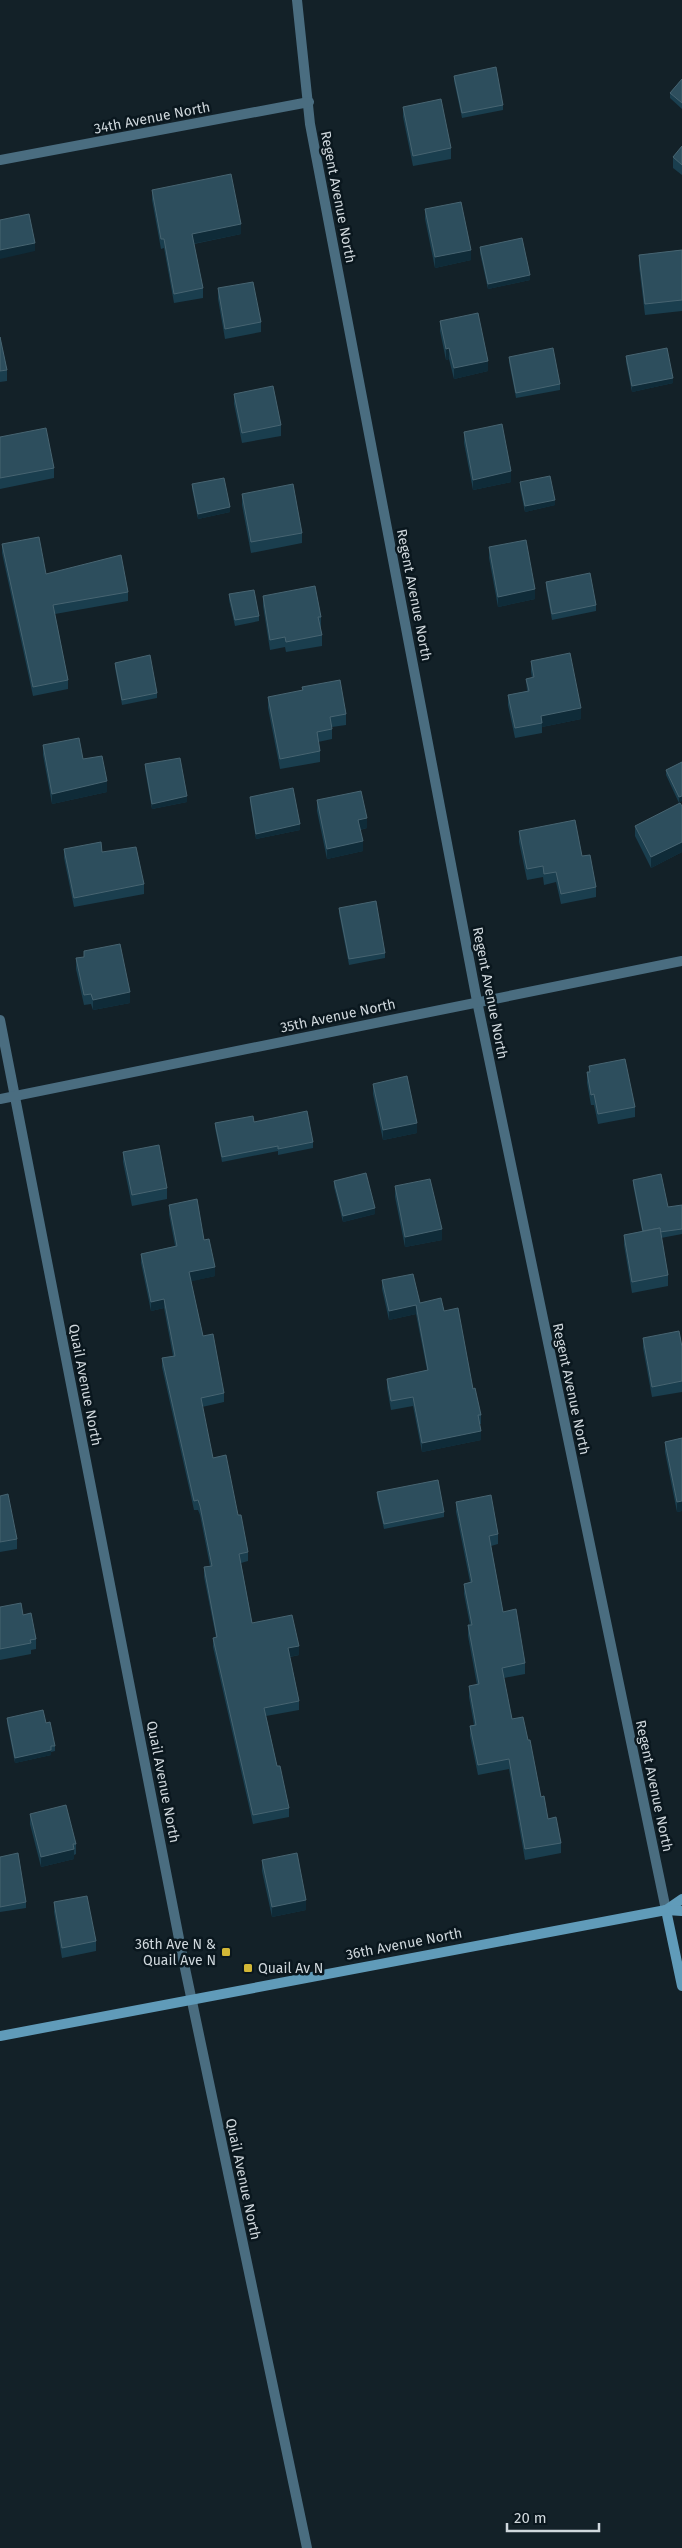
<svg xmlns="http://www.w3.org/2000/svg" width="682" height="2548" font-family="'Fira Sans',sans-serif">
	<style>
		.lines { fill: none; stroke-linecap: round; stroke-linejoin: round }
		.street { stroke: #4a6d80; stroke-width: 10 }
		.secondary { stroke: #609bb9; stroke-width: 10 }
		.wall { fill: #1a3e4e }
		.shaded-wall { fill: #0f2b38 }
		.building { fill: #2d4e5d; stroke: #476471 }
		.poi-dot { fill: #d2b736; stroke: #0a171e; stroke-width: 2 }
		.labels { text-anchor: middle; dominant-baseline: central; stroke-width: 5; stroke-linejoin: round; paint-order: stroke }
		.street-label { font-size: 14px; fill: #d0d8dd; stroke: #0a171e }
		.poi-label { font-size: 14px; fill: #d0d8dd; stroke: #0a171e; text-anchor: end }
	</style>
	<rect width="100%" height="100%" fill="#132128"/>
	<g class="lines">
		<g class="street">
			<polyline points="297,0 310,124 477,1001 666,1910"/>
			<polyline points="0,160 309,102"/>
			<polyline points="0,1020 182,1954 307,2548"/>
			<polyline points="0,1099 682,961"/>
		</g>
		<g class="secondary">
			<polyline points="666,1910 682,1986"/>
			<polyline points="666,1910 682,1899"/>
			<polyline points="0,2036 666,1910 682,1911"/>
		</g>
	</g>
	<g class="wall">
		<polygon points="454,76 503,105 503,110 462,118 454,81"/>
		<polygon points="682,79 682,109 670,98 670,93"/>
		<polygon points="403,107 451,148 451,159 413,166 403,117"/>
		<polygon points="682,146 682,175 673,168 673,157"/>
		<polygon points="152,190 241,234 194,244 203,288 203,298 174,303 164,248 161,249 152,200"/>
		<polygon points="425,209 471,260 435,268 425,219"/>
		<polygon points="480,247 530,280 488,289 480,253"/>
		<polygon points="682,250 682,311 645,315 639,266 639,255"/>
		<polygon points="218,288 261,322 261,332 225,339 218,299"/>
		<polygon points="440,321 488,371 454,379 449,359 446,360 440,331"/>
		<polygon points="0,337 7,370 7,381 0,382"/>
		<polygon points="626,356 673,383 632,392 626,362"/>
		<polygon points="509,357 560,384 560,390 516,398 509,362"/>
		<polygon points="234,394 281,425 281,436 242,443 234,404"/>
		<polygon points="464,432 511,482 473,490 464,443"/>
		<polygon points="0,437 54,468 54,478 0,489"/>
		<polygon points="520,482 555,505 525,512 520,488"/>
		<polygon points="192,484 230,512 198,519 192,489"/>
		<polygon points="242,494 302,533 302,543 251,553 242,505"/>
		<polygon points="2,544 46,574 128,592 128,601 55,614 68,680 68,689 33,696 2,553"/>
		<polygon points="489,547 535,599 498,607 489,558"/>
		<polygon points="546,582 596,605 596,611 552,620 546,588"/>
		<polygon points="229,594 259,616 259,621 235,626 229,600"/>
		<polygon points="263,596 321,617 321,627 320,628 322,635 322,646 286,652 285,647 270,650 263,606"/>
		<polygon points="531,661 581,719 542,727 542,733 515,738 508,705 508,695 527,691 526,679 532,678 531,672"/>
		<polygon points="115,663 157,693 157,698 122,705 115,668"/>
		<polygon points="302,687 346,714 346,725 332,727 332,739 318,742 320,751 320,762 280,769 268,708 268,697 302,691"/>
		<polygon points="43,745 83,759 107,792 52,804 43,755"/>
		<polygon points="682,762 679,803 666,775 666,770"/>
		<polygon points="145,764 187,802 152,809 145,770"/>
		<polygon points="250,797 300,830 256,839 250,802"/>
		<polygon points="317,800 367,828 360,830 363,851 327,859 317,811"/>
		<polygon points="682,806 682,852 651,868 635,836 635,826"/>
		<polygon points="519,831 582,856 596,887 596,897 561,904 556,882 544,885 543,877 527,880 519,842"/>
		<polygon points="64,849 102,852 144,884 144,894 74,907 64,858"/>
		<polygon points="339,908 385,953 385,958 349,965 339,913"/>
		<polygon points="84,951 130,1003 93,1010 91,1004 84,1005 76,969 76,958 84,958"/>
		<polygon points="589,1066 635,1107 635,1117 598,1124 594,1105 591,1105 587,1083 587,1072 589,1072"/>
		<polygon points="373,1084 417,1133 383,1140 373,1094"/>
		<polygon points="254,1122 313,1142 313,1148 278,1155 278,1151 222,1162 215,1128 215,1123"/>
		<polygon points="123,1152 167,1188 167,1199 132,1206 123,1162"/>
		<polygon points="633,1180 668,1207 682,1205 682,1234 661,1238 668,1275 668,1286 632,1293 624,1245 624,1235 642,1231 633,1185"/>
		<polygon points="334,1181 375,1214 343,1222 334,1187"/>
		<polygon points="395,1186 442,1240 405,1247 395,1197"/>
		<polygon points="169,1205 204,1240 215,1276 191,1281 203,1336 224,1393 224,1402 202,1407 213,1458 238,1515 248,1552 248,1561 241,1563 252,1623 299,1655 290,1657 299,1701 299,1710 266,1716 277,1766 289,1808 289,1817 253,1824 213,1647 213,1638 216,1637 204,1577 204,1567 210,1566 200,1515 198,1510 194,1510 162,1367 162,1358 173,1356 164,1308 151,1311 141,1263 141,1254 175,1246 169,1214"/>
		<polygon points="382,1280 420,1303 444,1311 473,1389 481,1415 481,1424 479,1424 481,1440 422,1452 413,1406 391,1410 387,1388 387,1379 427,1370 416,1314 389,1320 382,1289"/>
		<polygon points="643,1338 682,1347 682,1392 652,1397 643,1348"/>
		<polygon points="682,1438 682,1511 677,1512 665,1452 665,1442"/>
		<polygon points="377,1492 444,1512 444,1517 384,1529 377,1498"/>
		<polygon points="0,1496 17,1539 17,1549 0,1552"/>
		<polygon points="456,1502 498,1534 498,1544 491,1546 503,1612 525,1663 525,1674 504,1678 512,1719 528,1740 541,1797 548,1819 561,1843 561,1853 525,1860 509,1769 478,1775 470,1736 470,1726 474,1725 469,1697 469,1686 477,1685 468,1636 468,1625 470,1625 464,1594 464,1584 470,1582 456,1512"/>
		<polygon points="0,1607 36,1639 36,1649 31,1650 31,1654 0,1660"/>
		<polygon points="7,1718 46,1723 55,1746 55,1751 51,1752 51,1755 15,1763 7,1723"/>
		<polygon points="30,1814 76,1844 76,1854 74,1855 74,1859 41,1867 30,1824"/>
		<polygon points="0,1857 26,1902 26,1908 0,1912"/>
		<polygon points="262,1860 306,1910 272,1917 262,1871"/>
		<polygon points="54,1902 96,1941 96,1951 62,1958 54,1912"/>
	</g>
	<g class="shaded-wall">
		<polygon points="241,224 241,234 192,244 192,234"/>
		<polygon points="35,243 35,251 0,259 0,250"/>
		<polygon points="471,250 471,260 435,268 435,257"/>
		<polygon points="530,275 530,280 488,289 488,284"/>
		<polygon points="449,348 449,359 446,360 446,349"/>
		<polygon points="488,361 488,371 454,379 454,368"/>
		<polygon points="673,378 673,383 632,392 632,386"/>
		<polygon points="511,471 511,482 473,490 473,480"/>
		<polygon points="555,500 555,505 525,512 525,506"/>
		<polygon points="230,507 230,512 198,519 198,514"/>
		<polygon points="535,589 535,599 498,607 498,597"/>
		<polygon points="581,708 581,719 542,727 541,716"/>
		<polygon points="107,781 107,792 52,804 52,794"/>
		<polygon points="187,796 187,802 152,809 152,804"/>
		<polygon points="682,796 682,801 679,803 679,797"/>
		<polygon points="367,818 367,828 358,830 358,820"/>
		<polygon points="300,824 300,830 256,839 256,834"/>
		<polygon points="363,841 363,851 327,859 327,849"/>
		<polygon points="682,842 682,852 651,868 651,857"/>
		<polygon points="130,992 130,1003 93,1010 93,1000"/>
		<polygon points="417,1123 417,1133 383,1140 383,1130"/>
		<polygon points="375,1208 375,1214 343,1222 343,1216"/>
		<polygon points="442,1229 442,1240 405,1247 405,1237"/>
		<polygon points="215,1267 215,1276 189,1282 189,1272"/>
		<polygon points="164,1299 164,1308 151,1311 151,1302"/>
		<polygon points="416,1305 416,1314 389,1320 389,1311"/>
		<polygon points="481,1431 481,1440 422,1452 422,1443"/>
		<polygon points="682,1501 682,1511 677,1512 677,1502"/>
		<polygon points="299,1646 299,1655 288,1657 288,1648"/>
		<polygon points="51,1750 51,1755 15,1763 15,1758"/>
		<polygon points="74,1849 74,1859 41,1867 41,1857"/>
		<polygon points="306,1900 306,1910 272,1917 272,1907"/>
	</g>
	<g class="building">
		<polygon points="496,67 503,105 462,113 454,76"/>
		<polygon points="682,79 682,103 670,93"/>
		<polygon points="441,99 451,148 413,156 403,107"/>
		<polygon points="682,146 682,165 673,157"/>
		<polygon points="231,174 241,224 192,234 203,288 174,294 164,239 161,239 152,190"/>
		<polygon points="461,202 471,250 435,257 425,209"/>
		<polygon points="29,214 35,243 0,250 0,220"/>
		<polygon points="522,238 530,275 488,284 480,247"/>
		<polygon points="682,250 682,300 645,304 639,255"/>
		<polygon points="253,282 261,322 225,329 218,288"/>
		<polygon points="478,313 488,361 454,368 449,348 446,349 440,321"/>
		<polygon points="0,337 7,370 0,371"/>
		<polygon points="553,348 560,384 516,393 509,357"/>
		<polygon points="667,348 673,378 632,386 626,356"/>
		<polygon points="273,386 281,425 242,433 234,394"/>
		<polygon points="502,424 511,471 473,480 464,432"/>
		<polygon points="46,428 54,468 0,478 0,437"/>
		<polygon points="550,476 555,500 525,506 520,482"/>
		<polygon points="224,478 230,507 198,514 192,484"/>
		<polygon points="293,484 302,533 251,542 242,494"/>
		<polygon points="39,537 46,574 121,555 128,592 53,605 68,680 33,687 2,544"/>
		<polygon points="526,540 535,589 498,597 489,547"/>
		<polygon points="590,573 596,605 552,614 546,582"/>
		<polygon points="315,586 321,617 318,617 322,635 286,642 285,637 270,640 263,596"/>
		<polygon points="254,590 259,616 235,620 229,594"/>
		<polygon points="570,653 581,708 541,716 542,723 515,728 508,695 529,691 526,679 534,677 531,661"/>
		<polygon points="150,655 157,693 122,700 115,663"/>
		<polygon points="340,680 346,714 330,717 332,729 317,732 320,751 280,759 268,697 303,690 302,687"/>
		<polygon points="79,738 83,759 102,756 107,781 52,794 43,745"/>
		<polygon points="180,758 187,796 152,804 145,764"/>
		<polygon points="682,762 682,796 679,797 666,770"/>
		<polygon points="293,788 300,824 256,834 250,797"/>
		<polygon points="361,791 367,818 358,820 363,841 327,849 317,800"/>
		<polygon points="680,803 682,806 682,842 651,857 635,826"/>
		<polygon points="575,820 582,856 590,855 596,887 561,894 556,872 544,874 543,866 527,869 519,831"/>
		<polygon points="101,842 102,852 136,847 144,884 74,898 64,849"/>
		<polygon points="376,901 385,953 349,959 339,908"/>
		<polygon points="120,944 130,992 93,1000 91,994 84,995 76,958 84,957 84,951"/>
		<polygon points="625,1059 635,1107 598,1114 594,1094 591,1095 587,1072 590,1072 589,1066"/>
		<polygon points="407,1076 417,1123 383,1130 373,1084"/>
		<polygon points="307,1111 313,1142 278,1149 278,1146 222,1157 215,1123 253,1116 254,1122"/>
		<polygon points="159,1145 167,1188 132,1195 123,1152"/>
		<polygon points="366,1173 375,1208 343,1216 334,1181"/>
		<polygon points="661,1174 668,1207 682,1205 682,1229 660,1232 660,1228 643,1231 633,1180"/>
		<polygon points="430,1179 442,1229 405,1237 395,1186"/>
		<polygon points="197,1199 204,1240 209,1239 215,1267 189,1272 203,1336 213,1334 224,1393 201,1398 213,1458 226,1455 238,1515 241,1515 248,1552 239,1554 252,1623 292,1615 299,1646 288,1648 299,1701 264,1708 277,1766 280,1766 289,1808 253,1815 213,1638 217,1637 204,1567 212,1566 200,1506 198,1500 194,1501 162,1358 175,1356 164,1299 151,1302 141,1254 177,1246 169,1205"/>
		<polygon points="660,1228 668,1275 632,1282 624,1235"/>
		<polygon points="413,1274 420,1303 441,1298 444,1311 458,1308 473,1389 475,1388 481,1415 478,1415 481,1431 422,1443 413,1397 391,1401 387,1379 428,1370 416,1305 389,1311 382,1280"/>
		<polygon points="679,1331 682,1347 682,1381 652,1387 643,1338"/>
		<polygon points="682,1438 682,1501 677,1502 665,1442"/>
		<polygon points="438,1480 444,1512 384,1524 377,1492"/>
		<polygon points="8,1494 17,1539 0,1542 0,1496"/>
		<polygon points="491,1495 498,1534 489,1536 503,1612 516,1609 525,1663 502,1668 512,1719 523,1717 528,1740 530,1740 541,1797 544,1796 548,1819 556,1817 561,1843 525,1849 509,1759 478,1765 470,1726 476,1725 469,1686 479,1684 468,1625 472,1625 464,1584 472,1582 456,1502"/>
		<polygon points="21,1603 23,1615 31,1613 36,1639 30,1640 31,1643 0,1649 0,1607"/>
		<polygon points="43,1710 46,1723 50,1722 55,1746 51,1746 51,1750 15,1758 7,1718"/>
		<polygon points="66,1805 76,1844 73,1844 74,1849 41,1857 30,1814"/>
		<polygon points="18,1853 26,1902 0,1907 0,1857"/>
		<polygon points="297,1853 306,1900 272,1907 262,1860"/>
		<polygon points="87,1896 96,1941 62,1948 54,1902"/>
	</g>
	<g class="poi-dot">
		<rect x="221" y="1947" width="10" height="10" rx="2.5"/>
		<rect x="243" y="1963" width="10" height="10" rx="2.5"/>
	</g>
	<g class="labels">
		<g class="street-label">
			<text transform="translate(152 118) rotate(-11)">34th Avenue North</text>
			<text transform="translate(338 197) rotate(79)">Regent Avenue North</text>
			<text transform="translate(414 595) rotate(79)">Regent Avenue North</text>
			<text transform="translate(490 993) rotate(79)">Regent Avenue North</text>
			<text transform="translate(338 1016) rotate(-12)">35th Avenue North</text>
			<text transform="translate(85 1385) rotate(79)">Quail Avenue North</text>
			<text transform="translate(571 1389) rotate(78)">Regent Avenue North</text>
			<text transform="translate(163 1782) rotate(79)">Quail Avenue North</text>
			<text transform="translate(654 1786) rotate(78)">Regent Avenue North</text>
			<text transform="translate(404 1944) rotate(-11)">36th Avenue North</text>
			<text transform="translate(243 2179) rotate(78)">Quail Avenue North</text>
		</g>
		<g class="poi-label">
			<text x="216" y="1944">36th Ave N &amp;<tspan x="216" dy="16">Quail Ave N</tspan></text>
			<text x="258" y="1968" text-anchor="start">Quail Av N</text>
		</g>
	</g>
	<path d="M507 2523v8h92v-8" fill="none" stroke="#d0d8dd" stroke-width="2.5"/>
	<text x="514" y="2523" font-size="15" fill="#d0d8dd" stroke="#0a171e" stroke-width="4" paint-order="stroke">20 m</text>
</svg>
